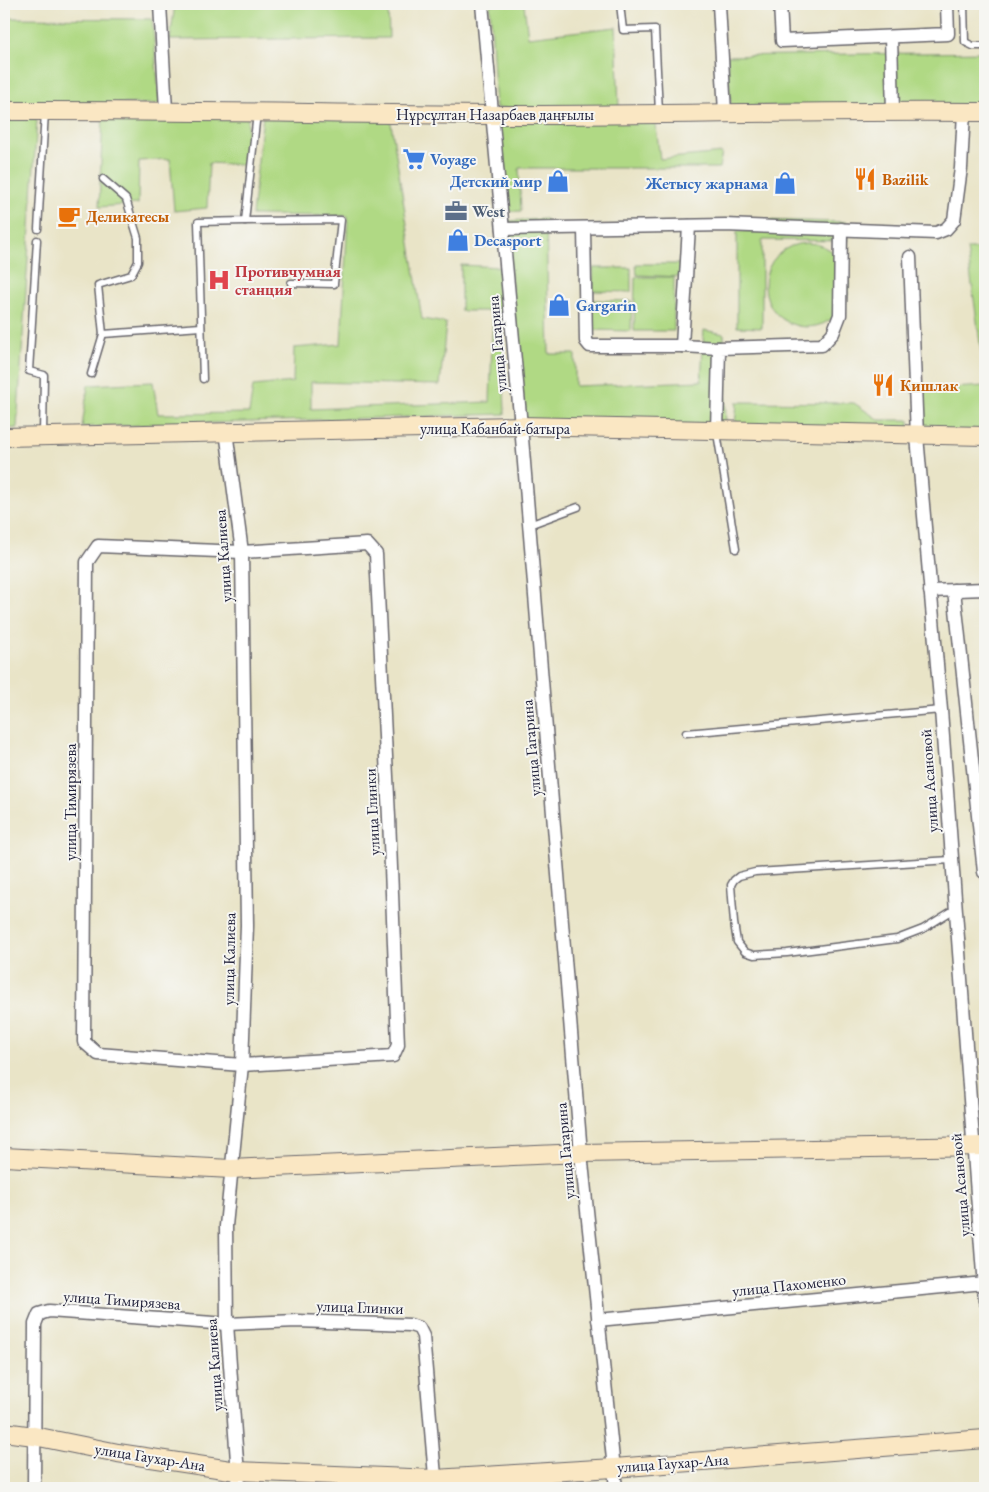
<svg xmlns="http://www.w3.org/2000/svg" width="989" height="1492" font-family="'EB Garamond',serif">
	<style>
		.green { fill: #b0d984; stroke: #697e60 }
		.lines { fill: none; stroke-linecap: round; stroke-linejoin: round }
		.lane-casing { stroke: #68666c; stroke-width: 9 }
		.street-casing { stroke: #68666c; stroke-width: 15 }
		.secondary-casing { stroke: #68666c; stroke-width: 20 }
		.lane { stroke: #fff; stroke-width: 6 }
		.street { stroke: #fff; stroke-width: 12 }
		.secondary { stroke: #fae7c3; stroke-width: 18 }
		.labels { text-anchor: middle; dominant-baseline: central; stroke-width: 4; stroke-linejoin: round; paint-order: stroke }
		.street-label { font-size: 16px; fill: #22223b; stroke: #f6f6f2 }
		.shop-label { font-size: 16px; font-weight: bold; fill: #366cbe; stroke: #f6f6f2; text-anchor: start }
		.food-label { font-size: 16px; font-weight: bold; fill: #c56008; stroke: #f6f6f2; text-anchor: start }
		.service-label { font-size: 16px; font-weight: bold; fill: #4e5e75; stroke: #f6f6f2; text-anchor: start }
		.health-label { font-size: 16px; font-weight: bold; fill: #be3a42; stroke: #f6f6f2; text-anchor: start }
	</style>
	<rect width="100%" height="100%" fill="#f6f6f2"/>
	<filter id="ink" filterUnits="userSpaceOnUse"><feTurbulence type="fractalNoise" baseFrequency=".02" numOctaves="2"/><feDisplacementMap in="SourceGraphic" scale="10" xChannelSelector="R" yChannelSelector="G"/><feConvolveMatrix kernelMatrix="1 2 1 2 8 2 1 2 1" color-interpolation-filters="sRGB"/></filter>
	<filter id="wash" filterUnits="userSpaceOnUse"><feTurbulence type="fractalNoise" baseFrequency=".0096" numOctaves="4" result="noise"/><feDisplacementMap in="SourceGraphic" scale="20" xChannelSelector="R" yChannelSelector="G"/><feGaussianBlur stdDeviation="1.12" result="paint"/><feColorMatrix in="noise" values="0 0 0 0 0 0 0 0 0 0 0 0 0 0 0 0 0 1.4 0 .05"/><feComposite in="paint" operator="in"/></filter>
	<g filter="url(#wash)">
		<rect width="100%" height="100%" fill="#e9e4c7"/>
		<g class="green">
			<polygon points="175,4 388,4 389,38 170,40"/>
			<polygon points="490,4 524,4 528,37 616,27 619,109 496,108"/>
			<polygon points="4,18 152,19 160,104 4,103"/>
			<polygon points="985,52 985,106 731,106 727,56"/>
			<polygon points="103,116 248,116 246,165 209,163 207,208 174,211 170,159 139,161 138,204 99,207"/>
			<polygon points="263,116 390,117 422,319 446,323 440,385 311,382 311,409 490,402 493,311 461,311 461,265 500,267 505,414 82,427 88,385 153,382 158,414 249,413 253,386 293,382 294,348 341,344 348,216 252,215"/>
			<polygon points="4,118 37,119 17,428 4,429"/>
			<polygon points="655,118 660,159 722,153 719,168 519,168 521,211 501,212 493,120"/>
			<polygon points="546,219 549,354 575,354 575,386 701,381 704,330 724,334 726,426 524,422 506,221"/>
			<polygon points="759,220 846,222 847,241 762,240 762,328 737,327 737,231 758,230"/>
			<circle cx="807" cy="285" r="42"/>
			<polygon points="967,249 985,249 985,372 984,372"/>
			<polygon points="636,264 682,264 681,277 637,275"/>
			<polygon points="593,268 631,268 631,292 593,291"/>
			<polygon points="635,277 674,277 674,331 634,331"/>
			<polygon points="592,300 632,301 631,331 592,330"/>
			<polygon points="985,386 985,433 924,431 921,390"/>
			<polygon points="737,402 854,403 879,420 909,420 909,431 735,425"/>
		</g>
	</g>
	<g filter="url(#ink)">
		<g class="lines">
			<defs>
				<g id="lane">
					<polyline points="620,4 623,30 655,29 659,112"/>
					<polyline points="964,4 965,42 973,46 985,46"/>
					<polyline points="245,221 341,220 334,284 291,283"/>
					<polyline points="38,229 45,112"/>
					<polyline points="37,240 29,371 44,375 43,434"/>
					<polyline points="103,334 201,327"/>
					<polyline points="91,374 103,334 98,285 131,275 138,262 138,238 126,199 103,179"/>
					<polyline points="203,379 198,222 245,221 257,113"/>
					<polyline points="717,433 736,549"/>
					<polyline points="529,525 578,507"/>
					<polyline points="686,733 941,710"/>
					<polyline points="951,860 755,872 739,876 734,880 731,885 734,923 737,942 745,952 754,955 787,953 897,939 923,929 955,909"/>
				</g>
				<g id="street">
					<polyline points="160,4 166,110"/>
					<polyline points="482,4 521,426 581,1153 616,1488"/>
					<polyline points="719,4 725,113"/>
					<polyline points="780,4 782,41 948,34 947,4"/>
					<polyline points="891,37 893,111"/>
					<polyline points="503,229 725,225 936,233 946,229 954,220 961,168 964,112"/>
					<polyline points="584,229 586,341 590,346 682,346 689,226"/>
					<polyline points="910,257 917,436 941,710 985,1301"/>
					<polyline points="682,346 719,348"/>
					<polyline points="226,431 242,552 247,925 242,1065 226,1226 227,1324 239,1488"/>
					<polyline points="717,431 719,348 822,345 833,333 840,315 841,229"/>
					<polygon points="367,544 376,554 389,817 398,1045 393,1056 242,1065 98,1054 84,1042 87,562 98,546 242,552"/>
					<polyline points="954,590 984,872"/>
					<polyline points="930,591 985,589"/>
					<polyline points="598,1320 984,1283"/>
					<polyline points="34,1488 35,1324 39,1314 49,1311 227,1324 297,1321 410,1325 419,1328 423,1336 436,1488"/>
				</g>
				<g id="secondary">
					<path d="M 4,111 C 167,110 329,114 492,115 C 656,116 821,110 985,112"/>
					<polyline points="4,437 521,426 985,436"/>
					<polyline points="4,1157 231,1169 581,1153 985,1146"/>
					<polyline points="4,1432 34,1436 118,1453 237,1471 435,1479 614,1468 985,1439"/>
				</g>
			</defs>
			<use href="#lane" class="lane-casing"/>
			<use href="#street" class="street-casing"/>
			<use href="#secondary" class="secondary-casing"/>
			<use href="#lane" class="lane"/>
			<use href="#street" class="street"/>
			<use href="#secondary" class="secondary"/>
		</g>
	</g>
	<defs>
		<symbol id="supermarket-bare" viewBox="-9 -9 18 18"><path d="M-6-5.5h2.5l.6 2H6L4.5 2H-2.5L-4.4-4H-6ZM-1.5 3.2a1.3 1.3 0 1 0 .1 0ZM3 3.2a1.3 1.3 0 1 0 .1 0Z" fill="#3f7fe0" stroke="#f6f6f2" stroke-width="2.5" paint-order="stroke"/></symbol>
		<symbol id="restaurant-bare" viewBox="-9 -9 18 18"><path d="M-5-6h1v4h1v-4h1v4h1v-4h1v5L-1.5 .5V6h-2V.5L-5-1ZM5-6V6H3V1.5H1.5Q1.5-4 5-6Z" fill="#e8710a" stroke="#f6f6f2" stroke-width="2.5" paint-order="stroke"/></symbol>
		<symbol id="shop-bare" viewBox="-9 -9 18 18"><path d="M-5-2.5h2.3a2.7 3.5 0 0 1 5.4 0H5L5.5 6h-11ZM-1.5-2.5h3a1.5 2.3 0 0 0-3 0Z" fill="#3f7fe0" stroke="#f6f6f2" stroke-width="2.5" paint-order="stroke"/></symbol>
		<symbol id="office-bare" viewBox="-9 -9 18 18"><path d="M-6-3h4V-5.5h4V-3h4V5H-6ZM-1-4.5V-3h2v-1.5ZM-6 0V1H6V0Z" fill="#5c6f8a" stroke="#f6f6f2" stroke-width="2.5" paint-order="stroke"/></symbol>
		<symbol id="cafe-bare" viewBox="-9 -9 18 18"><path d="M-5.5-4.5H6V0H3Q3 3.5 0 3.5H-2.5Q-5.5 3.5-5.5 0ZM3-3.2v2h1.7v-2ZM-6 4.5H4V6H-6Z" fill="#e8710a" stroke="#f6f6f2" stroke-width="2.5" paint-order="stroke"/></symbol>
		<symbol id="hospital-bare" viewBox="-9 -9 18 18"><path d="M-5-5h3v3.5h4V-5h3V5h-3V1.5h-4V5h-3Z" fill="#e0444e" stroke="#f6f6f2" stroke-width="2.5" paint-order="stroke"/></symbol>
	</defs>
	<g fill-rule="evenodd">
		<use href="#supermarket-bare" x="398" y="143" width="32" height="32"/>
		<use href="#restaurant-bare" x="849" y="163" width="32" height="32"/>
		<use href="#shop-bare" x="542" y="165" width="32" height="32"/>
		<use href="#shop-bare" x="769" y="167" width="32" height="32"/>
		<use href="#office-bare" x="440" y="195" width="32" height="32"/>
		<use href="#cafe-bare" x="53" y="200" width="32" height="32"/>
		<use href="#shop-bare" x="442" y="224" width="32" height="32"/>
		<use href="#hospital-bare" x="203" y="264" width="32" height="32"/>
		<use href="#shop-bare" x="543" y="289" width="32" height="32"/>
		<use href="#restaurant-bare" x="867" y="369" width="32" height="32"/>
	</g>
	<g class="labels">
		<g class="street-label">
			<text x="495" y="114">Нұрсұлтан Назарбаев даңғылы</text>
			<text transform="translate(497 344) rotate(-95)">улица Гагарина</text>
			<text x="495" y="428">улица Кабанбай-батыра</text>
			<text transform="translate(223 556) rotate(-94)">улица Калиева</text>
			<text transform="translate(531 748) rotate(-95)">улица Гагарина</text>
			<text transform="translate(929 781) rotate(-94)">улица Асановой</text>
			<text transform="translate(70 802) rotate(-90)">улица Тимирязева</text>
			<text transform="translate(372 812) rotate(-93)">улица Глинки</text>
			<text transform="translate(229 959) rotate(-89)">улица Калиева</text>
			<text transform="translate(565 1151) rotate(-95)">улица Гагарина</text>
			<text transform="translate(960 1185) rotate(-95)">улица Асановой</text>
			<text transform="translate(789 1285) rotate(-6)">улица Пахоменко</text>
			<text transform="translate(122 1300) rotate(4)">улица Тимирязева</text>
			<text transform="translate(360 1307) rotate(2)">улица Глинки</text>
			<text transform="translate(214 1365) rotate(-94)">улица Калиева</text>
			<text transform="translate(150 1457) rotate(9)">улица Гаухар-Ана</text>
			<text transform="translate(673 1463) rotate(-4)">улица Гаухар-Ана</text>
		</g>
		<g class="shop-label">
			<text x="430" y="159">Voyage</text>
			<text x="542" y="181" text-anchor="end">Детский мир</text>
			<text x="768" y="183" text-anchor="end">Жетысу жарнама</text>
			<text x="474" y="240">Decasport</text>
			<text x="576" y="305">Gargarin</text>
		</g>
		<g class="food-label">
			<text x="882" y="179">Bazilik</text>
			<text x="86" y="216">Деликатесы</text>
			<text x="900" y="385">Кишлак</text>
		</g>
		<g class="service-label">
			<text x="472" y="211">West</text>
		</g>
		<g class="health-label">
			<text x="235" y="271">Противчумная<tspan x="235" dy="18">станция</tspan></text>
		</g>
	</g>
	<rect width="989" height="1492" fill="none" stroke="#f6f6f2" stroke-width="20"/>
</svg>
